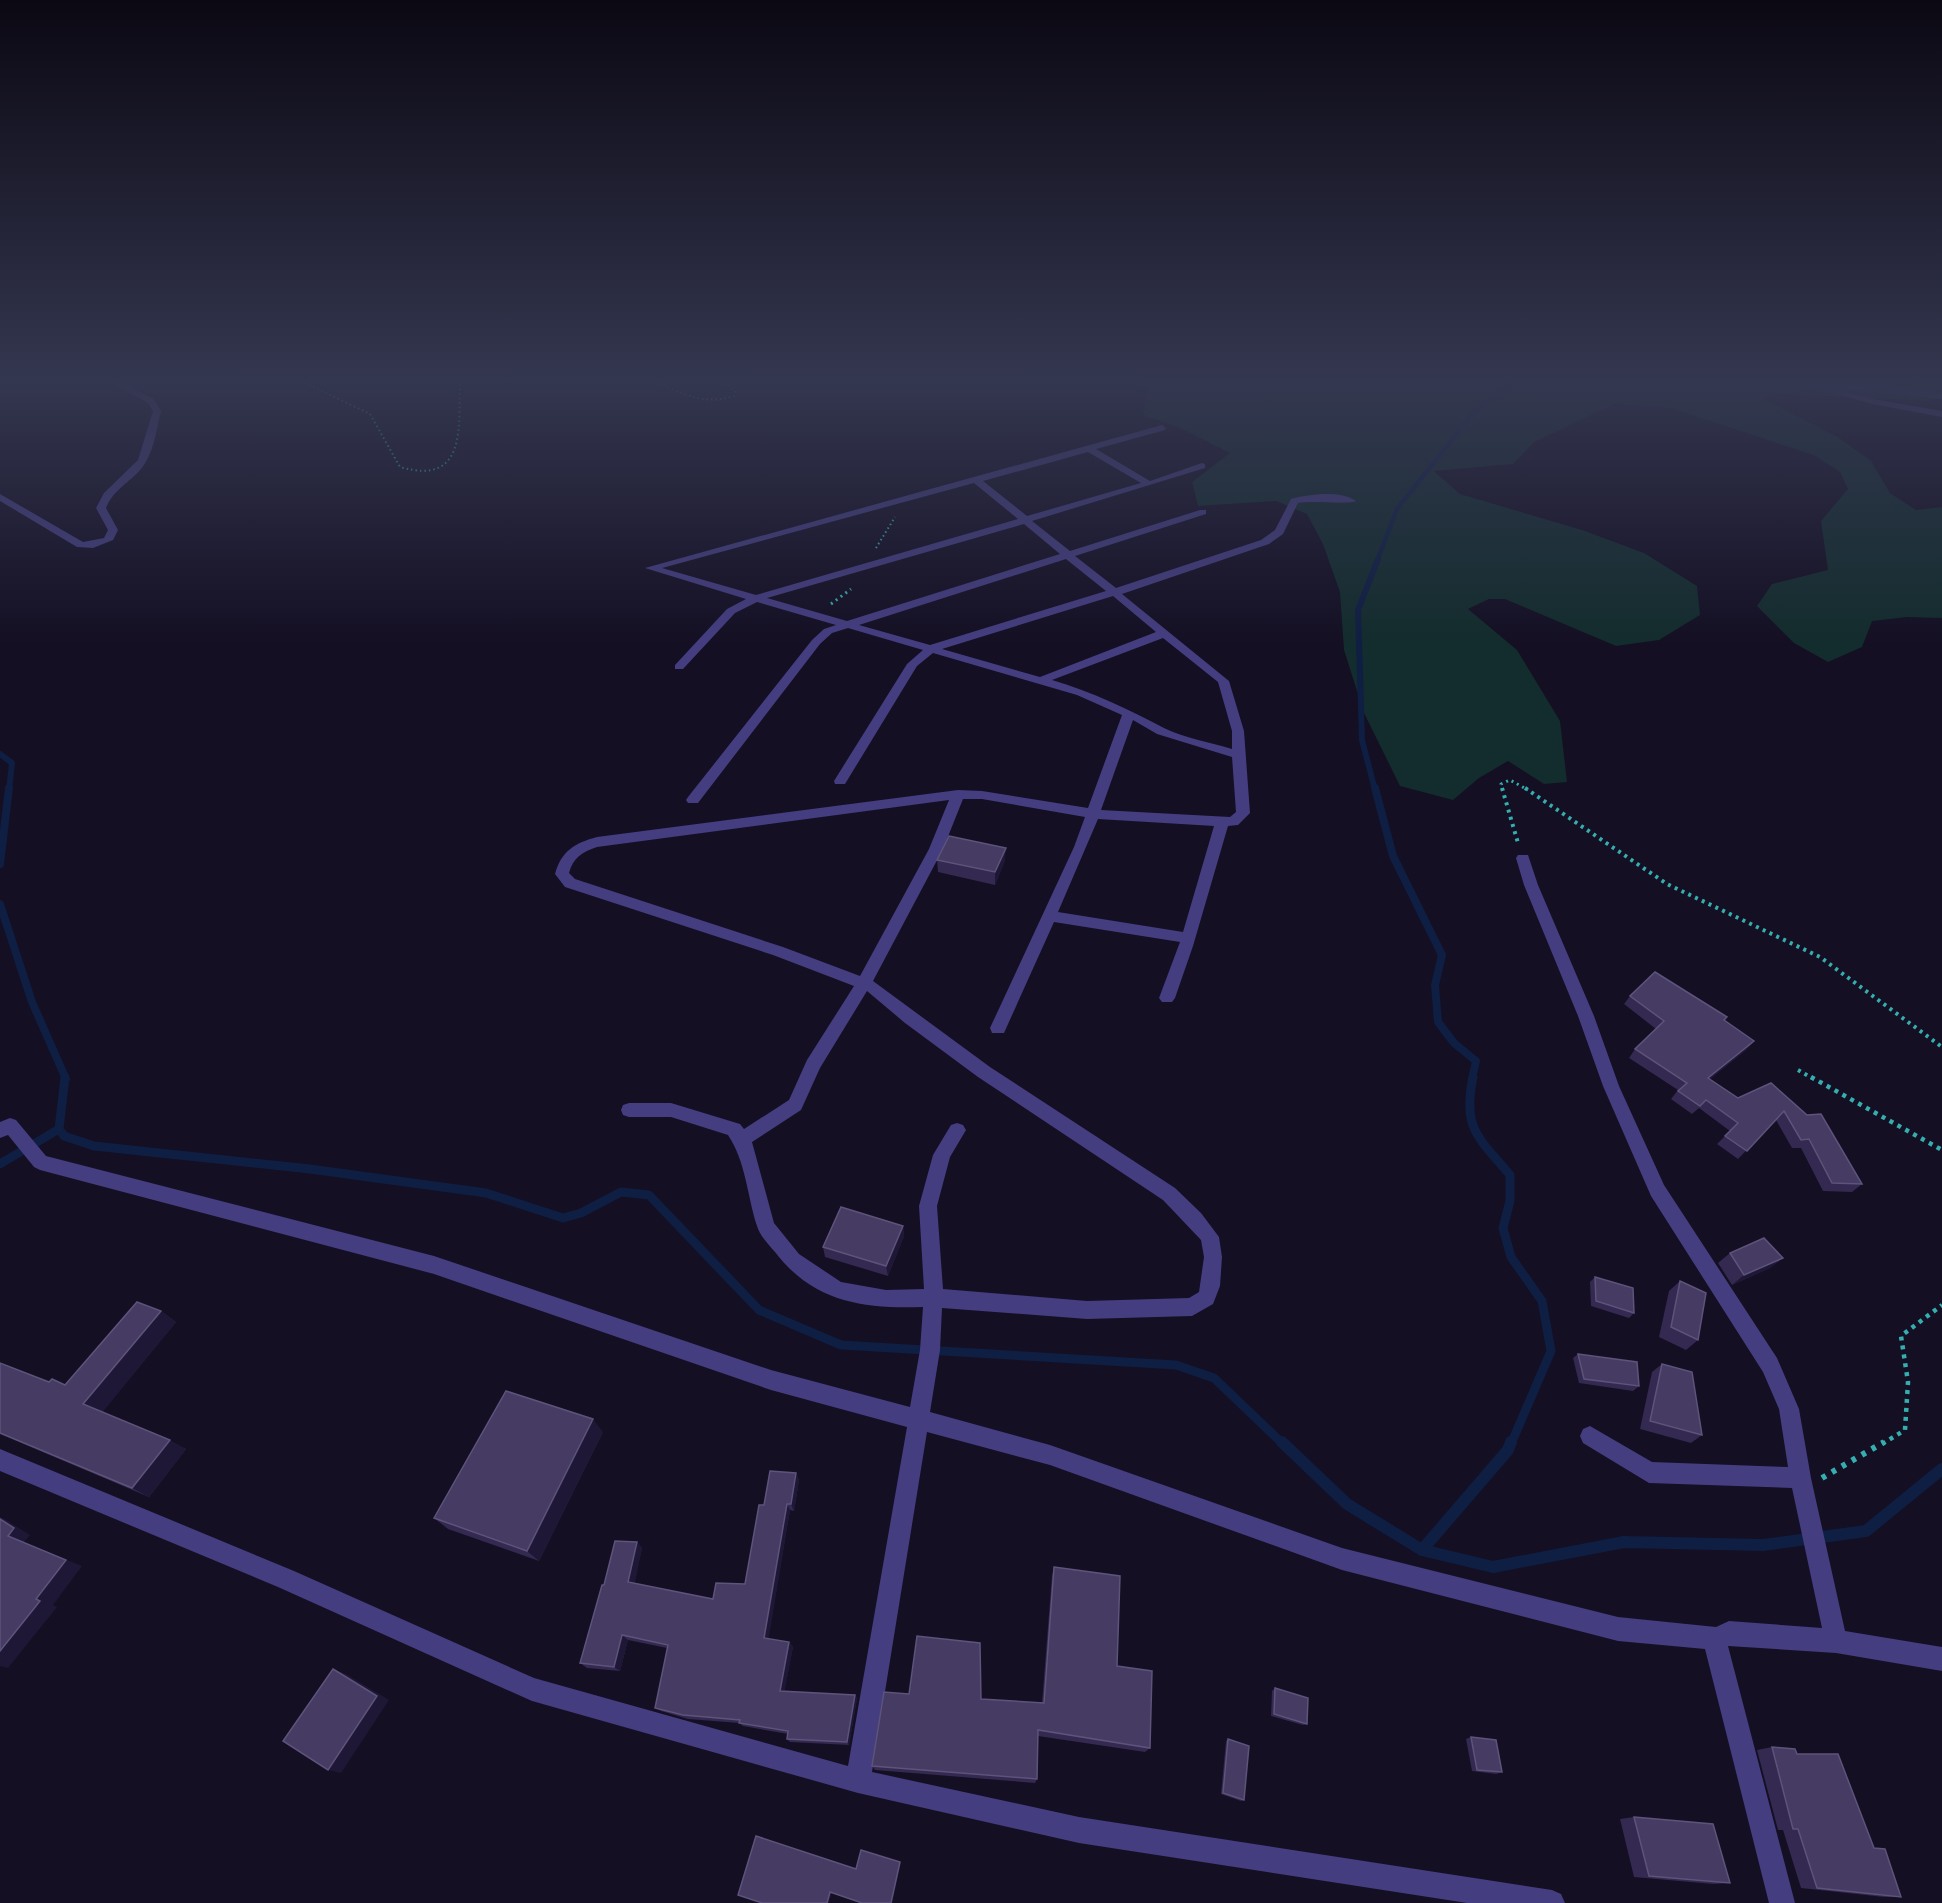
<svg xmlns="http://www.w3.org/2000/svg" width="1942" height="1903" font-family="'Nunito Sans',sans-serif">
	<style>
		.green { fill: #132c2d }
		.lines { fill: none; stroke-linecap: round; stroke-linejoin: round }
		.stream-far4 { stroke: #0f1e43; stroke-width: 4.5 }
		.stream-far3 { stroke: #0f1e43; stroke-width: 6 }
		.stream-far2 { stroke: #0f1e43; stroke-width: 8 }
		.stream-far1 { stroke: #0f1e43; stroke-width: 9 }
		.stream { stroke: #0f1e43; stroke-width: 12 }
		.path-far4 { stroke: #35aeaf; stroke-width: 2; stroke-dasharray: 1.5 3; stroke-linecap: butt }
		.path-far3 { stroke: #35aeaf; stroke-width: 3; stroke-dasharray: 2 4; stroke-linecap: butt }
		.path-far2 { stroke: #35aeaf; stroke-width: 4; stroke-dasharray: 3 4.5; stroke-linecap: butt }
		.path-far1 { stroke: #35aeaf; stroke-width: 4.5; stroke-dasharray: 4 5; stroke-linecap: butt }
		.path { stroke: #35aeaf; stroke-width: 6; stroke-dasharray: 4.5 7; stroke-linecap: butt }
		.minor { fill: #443d80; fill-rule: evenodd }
		.tertiary { fill: #443d80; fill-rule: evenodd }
		.wall { fill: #342950 }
		.shaded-wall { fill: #1f1736 }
		.building { fill: #463b63; stroke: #5d537b; stroke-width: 1.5 }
	</style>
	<rect width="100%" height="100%" fill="#140f23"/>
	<polygon class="green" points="1122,379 1885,379 1942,387 1942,397 1930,401 1775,393 1762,398 1839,438 1871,461 1890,493 1916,510 1942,507 1942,618 1907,617 1872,621 1862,647 1828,662 1794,643 1757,606 1772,584 1828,570 1821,521 1848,489 1840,472 1814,455 1671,408 1614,404 1534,442 1513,464 1434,471 1460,494 1582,530 1644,553 1697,586 1700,615 1659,640 1616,646 1505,599 1489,599 1468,609 1517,650 1560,721 1567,782 1544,784 1508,761 1479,778 1453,800 1400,786 1364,713 1344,650 1340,592 1323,544 1307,514 1276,501 1198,506 1192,482 1230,453 1181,428 1143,415 1148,392 1136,379"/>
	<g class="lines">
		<polyline class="stream-far4" points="1377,561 1397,509 1475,411 1515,379"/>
		<g class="stream-far3">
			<polyline points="0,754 12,763 9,790"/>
			<polyline points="1375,790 1362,740 1358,610 1378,559"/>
		</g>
		<g class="stream-far2">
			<polyline points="1375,788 1393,856 1442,955 1435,985 1438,1022 1454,1043 1476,1061 1472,1079"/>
			<polyline points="0,864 9,788"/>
			<polyline points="0,904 32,1002 66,1079"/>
		</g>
		<g class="stream-far1">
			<polyline points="65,1077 59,1129 64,1136 94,1146 310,1169 486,1193 563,1218 581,1213 621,1192 649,1195 759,1310 841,1345 1176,1365 1214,1378 1283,1444"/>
			<path d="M 1473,1077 C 1462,1129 1479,1138 1510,1175 L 1510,1201 L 1503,1228 L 1511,1257 L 1542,1301 L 1551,1351 L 1511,1444"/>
			<polyline points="0,1164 59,1129"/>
		</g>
		<g class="stream">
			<polyline points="1282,1442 1347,1504 1422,1550 1493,1567 1624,1542 1763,1545 1866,1531 1942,1469"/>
			<polyline points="1422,1550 1508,1450 1511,1442"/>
		</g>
		<g class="path-far4">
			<path d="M 297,379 L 370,414 L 400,467 C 469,487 458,423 460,379"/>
			<path d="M 652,379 C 679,393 704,406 734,396 L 735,391 L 721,379"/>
			<polyline points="876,548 895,517"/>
		</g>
		<g class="path-far3">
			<polyline points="831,604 851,589"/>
			<polyline points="1503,790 1501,784 1510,780 1528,790"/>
		</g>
		<g class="path-far2">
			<polyline points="1502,788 1518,843"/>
			<polyline points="1525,788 1667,884 1820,957 1942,1047"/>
			<polyline points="1798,1070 1814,1079"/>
		</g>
		<g class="path-far1">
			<polyline points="1811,1077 1942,1150"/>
			<polyline points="1882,1444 1905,1430 1908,1382 1901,1336 1942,1305"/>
		</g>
		<polyline class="path" points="1822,1478 1884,1442"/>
		<g class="minor">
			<path d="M 104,379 L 114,379 L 154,399 L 161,411 C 156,431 154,453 141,469 C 129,483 113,490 106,508 L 118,530 L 113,540 L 93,548 L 77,547 L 0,501 L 0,494 L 83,542 L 104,538 L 108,530 L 96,508 L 104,493 L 138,460 L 153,411 L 148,403 Z"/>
			<polygon points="1797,379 1942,393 1942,399 1829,387 1873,399 1942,411 1942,417 1872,404 1797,383"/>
			<path d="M 1162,425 L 1166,428 L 1165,430 L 1096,449 L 1150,481 L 1202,463 L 1205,464 L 1205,468 L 1032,521 L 1070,551 L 1200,510 L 1206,510 L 1206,514 L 1075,556 L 1116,588 L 1261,540 L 1275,530 L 1291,499 C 1309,494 1340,490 1356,501 C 1349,505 1312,500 1298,503 L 1283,534 L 1269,544 L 1122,594 L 1229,681 L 1244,731 L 1250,813 L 1238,825 L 1228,826 L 1193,946 L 1175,998 L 1172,1002 L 1162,1002 L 1159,998 L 1180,942 L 1054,922 L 1004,1033 L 992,1033 L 990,1028 L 1074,847 L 1085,817 L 982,799 L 963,799 L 943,849 L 873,981 L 990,1067 L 1175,1188 L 1201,1213 L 1219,1237 L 1222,1257 L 1220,1286 L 1213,1304 L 1192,1316 L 1087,1319 L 942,1308 L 940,1350 L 930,1412 L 1050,1445 L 1342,1548 L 1618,1617 L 1716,1627 L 1729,1621 L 1822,1628 L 1792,1488 L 1649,1483 L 1583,1443 L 1580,1436 L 1583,1429 L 1590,1426 L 1652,1462 L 1788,1467 L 1779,1409 L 1763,1372 L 1651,1196 L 1603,1086 L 1578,1016 L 1524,885 L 1516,858 L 1518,855 L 1528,855 L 1538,885 L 1594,1016 L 1619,1086 L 1664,1185 L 1777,1358 L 1799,1409 L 1811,1478 L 1845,1631 L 1942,1647 L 1942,1671 L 1836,1653 L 1728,1646 L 1795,1903 L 1769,1903 L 1705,1649 L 1618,1641 L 1342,1570 L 1050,1465 L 927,1432 L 872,1772 L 1079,1817 L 1552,1890 L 1561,1894 L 1565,1903 L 1467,1903 L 1079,1843 L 858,1793 L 532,1701 L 278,1587 L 0,1471 L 0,1449 L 294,1571 L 534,1678 L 848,1766 L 907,1427 L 771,1390 L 434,1274 L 40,1170 L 34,1167 L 8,1135 L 0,1138 L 0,1122 L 10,1118 L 16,1120 L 46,1156 L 434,1256 L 771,1370 L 910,1407 L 920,1350 L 923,1307 C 863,1309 813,1302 775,1252 C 768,1244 760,1236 757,1226 C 747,1195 746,1162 728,1135 L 671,1117 L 629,1117 L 623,1115 L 621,1110 L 623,1105 L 629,1103 L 671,1103 L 740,1124 L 744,1129 L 789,1100 L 807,1060 L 854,986 L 773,955 L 565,887 L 555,874 C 561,851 575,843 597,837 L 958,790 L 982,791 L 1088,808 L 1122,715 L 1077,695 L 933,653 L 917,666 L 845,784 L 835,784 L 834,781 L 907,664 L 923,650 L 848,628 L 832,633 L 820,644 L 698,803 L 688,803 L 686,800 L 688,797 L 812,640 L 824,629 L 836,625 L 757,602 L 735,613 L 683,669 L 675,669 L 675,665 L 727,609 L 746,599 L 645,568 ZM 1088,452 L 1141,483 L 1027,516 L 983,481 ZM 974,483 L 1018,519 L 756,595 L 662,568 ZM 1024,524 L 1060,554 L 847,621 L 767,598 ZM 1066,559 L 1106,591 L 930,645 L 859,625 ZM 1113,596 L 1156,632 L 1040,677 L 942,649 ZM 1163,638 L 1218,682 L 1232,731 L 1232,749 C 1210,742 1184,738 1164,728 C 1128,709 1093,692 1052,680 ZM 1133,720 L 1157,734 L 1232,757 L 1236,812 L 1230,817 L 1101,810 ZM 949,800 L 929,849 L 860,976 L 783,947 L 575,879 L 569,873 C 573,858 582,852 597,847 ZM 1098,819 L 1214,826 L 1183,932 L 1058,912 ZM 867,991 L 905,1023 L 978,1077 L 1163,1200 L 1201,1240 L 1204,1257 L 1199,1292 L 1189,1298 L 1087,1301 L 943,1289 L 937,1206 L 950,1157 L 966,1130 L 963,1125 L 957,1123 L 951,1125 L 933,1155 L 919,1206 L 924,1289 L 886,1290 L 841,1282 L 799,1254 L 774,1223 L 752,1142 L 801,1110 L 820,1068 Z"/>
		</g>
		<polygon class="tertiary" points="1903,379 1942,382 1942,386 1907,381"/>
	</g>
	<g class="wall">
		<polygon points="937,860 1005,860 995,885 938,872"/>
		<polygon points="1630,996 1724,1020 1754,1041 1746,1050 1710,1079 1738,1098 1771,1083 1862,1184 1852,1192 1823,1191 1801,1148 1792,1148 1776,1120 1738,1159 1717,1144 1730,1131 1699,1108 1692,1114 1671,1099 1678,1090 1629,1058 1635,1049 1656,1029 1624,1004"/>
		<polygon points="903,1226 904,1236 888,1276 825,1257 823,1247"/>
		<polygon points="1730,1253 1783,1258 1770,1268 1732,1285 1718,1263"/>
		<polygon points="1595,1277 1634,1313 1629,1318 1591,1306 1590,1282"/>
		<polygon points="1680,1281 1698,1340 1686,1350 1659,1337 1669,1291"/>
		<polygon points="161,1311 176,1322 102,1412 186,1449 149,1497 0,1434 0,1363 49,1382 65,1385"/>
		<polygon points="1578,1354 1639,1386 1633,1391 1579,1383 1573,1358"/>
		<polygon points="1662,1364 1702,1435 1691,1443 1640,1429 1652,1372"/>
		<polygon points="603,1432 539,1561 448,1529 434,1518"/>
		<polygon points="796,1473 799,1480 794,1511 790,1510 768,1639 789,1642 793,1647 784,1691 855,1695 857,1698 849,1745 790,1742 787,1739 788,1734 743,1726 739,1723 688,1719 661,1711 655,1708 667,1648 628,1640 620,1671 587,1668 580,1663 604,1585 637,1542 642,1548 634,1584 713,1599 745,1584"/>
		<polygon points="1054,1567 1117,1666 1150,1748 1145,1752 1038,1736 1037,1779 1035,1783 875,1770 872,1766 909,1694 1042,1703 1052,1576"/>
		<polygon points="1275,1688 1307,1724 1303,1725 1271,1716 1272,1691"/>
		<polygon points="1471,1737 1502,1772 1496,1774 1472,1771 1466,1739"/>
		<polygon points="1228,1739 1244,1800 1241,1801 1221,1794 1226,1741"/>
		<polygon points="1772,1747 1797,1754 1874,1848 1901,1897 1884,1897 1801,1888 1783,1830 1778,1830 1757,1750"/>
		<polygon points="1634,1817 1730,1883 1713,1884 1634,1877 1620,1819"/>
	</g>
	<g class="shaded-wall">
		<polygon points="1006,848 1005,860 995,885 995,872"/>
		<polygon points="1754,1041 1746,1050 1701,1086 1708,1078"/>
		<polygon points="903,1226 904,1236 888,1276 886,1266"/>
		<polygon points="1783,1258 1770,1268 1732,1285 1744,1275"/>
		<polygon points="161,1311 176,1322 101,1414 83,1404"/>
		<polygon points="593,1419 603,1432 539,1561 527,1551"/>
		<polygon points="170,1440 186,1449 149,1497 132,1488"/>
		<polygon points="796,1473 799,1480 794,1511 791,1504"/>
		<polygon points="787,1504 790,1510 768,1643 764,1638"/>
		<polygon points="0,1517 6,1520 30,1535 24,1542 82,1566 53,1605 57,1607 8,1668 0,1666 0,1651 36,1599 0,1519"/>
		<polygon points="637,1542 642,1548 634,1588 628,1582"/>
		<polygon points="622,1635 628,1640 620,1671 614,1667"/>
		<polygon points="789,1642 793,1647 784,1695 780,1691"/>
		<polygon points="333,1669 346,1674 389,1700 341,1773 328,1770"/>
		<polygon points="855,1695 857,1698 849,1745 847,1742"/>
		<polygon points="900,1862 901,1862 892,1903 891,1903"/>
		<polygon points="830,1892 832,1892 829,1903 827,1903"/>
	</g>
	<g class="building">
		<polygon points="949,836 1006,848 995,872 937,860"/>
		<polygon points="1655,972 1727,1017 1724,1020 1754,1041 1708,1078 1738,1098 1771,1083 1807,1115 1821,1114 1862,1184 1832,1183 1809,1139 1801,1140 1784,1111 1747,1151 1725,1136 1738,1123 1706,1100 1700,1106 1678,1091 1687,1083 1635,1049 1664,1021 1630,996"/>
		<polygon points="841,1207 903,1226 886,1266 823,1247"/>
		<polygon points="1764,1238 1783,1258 1744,1275 1730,1253"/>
		<polygon points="1595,1277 1633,1288 1634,1313 1596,1301"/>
		<polygon points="1680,1281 1706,1293 1698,1340 1671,1327"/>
		<polygon points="137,1302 161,1311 83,1404 170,1440 132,1488 0,1433 0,1363 49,1382 52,1379 65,1385"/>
		<polygon points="1578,1354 1637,1362 1639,1386 1584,1379"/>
		<polygon points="1662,1364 1692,1372 1702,1435 1650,1421"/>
		<polygon points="506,1391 593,1419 527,1551 434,1518"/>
		<polygon points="770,1471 796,1473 791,1504 787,1504 764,1638 789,1642 780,1691 855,1695 847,1742 787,1739 788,1731 739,1723 740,1720 683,1715 655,1708 668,1645 622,1635 614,1667 580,1663 602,1585 604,1585 615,1541 637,1542 628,1582 713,1599 716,1583 745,1584 759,1505 764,1505"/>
		<polygon points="0,1519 14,1528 8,1536 66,1560 36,1599 40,1601 0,1651"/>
		<polygon points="1054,1567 1120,1576 1117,1666 1152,1671 1150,1748 1038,1730 1037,1779 872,1766 884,1692 909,1694 917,1636 980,1643 981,1699 1044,1703"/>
		<polygon points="333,1669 377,1696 328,1770 283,1741"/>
		<polygon points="1275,1688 1308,1698 1307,1724 1274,1714"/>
		<polygon points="1471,1737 1496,1740 1502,1772 1477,1770"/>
		<polygon points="1228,1739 1249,1746 1244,1800 1223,1793"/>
		<polygon points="1772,1747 1795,1749 1797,1754 1838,1754 1874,1848 1885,1849 1901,1897 1817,1888 1798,1829 1793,1829"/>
		<polygon points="1634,1817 1713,1824 1730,1883 1649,1876"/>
		<polygon points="756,1836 856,1869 861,1850 900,1862 891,1903 862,1903 830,1892 827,1903 762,1903 738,1895"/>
	</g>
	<linearGradient id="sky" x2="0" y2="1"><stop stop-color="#0b0813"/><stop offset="0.59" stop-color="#343750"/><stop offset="1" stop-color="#343750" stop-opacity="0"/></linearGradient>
	<rect width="1942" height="645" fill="url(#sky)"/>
</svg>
